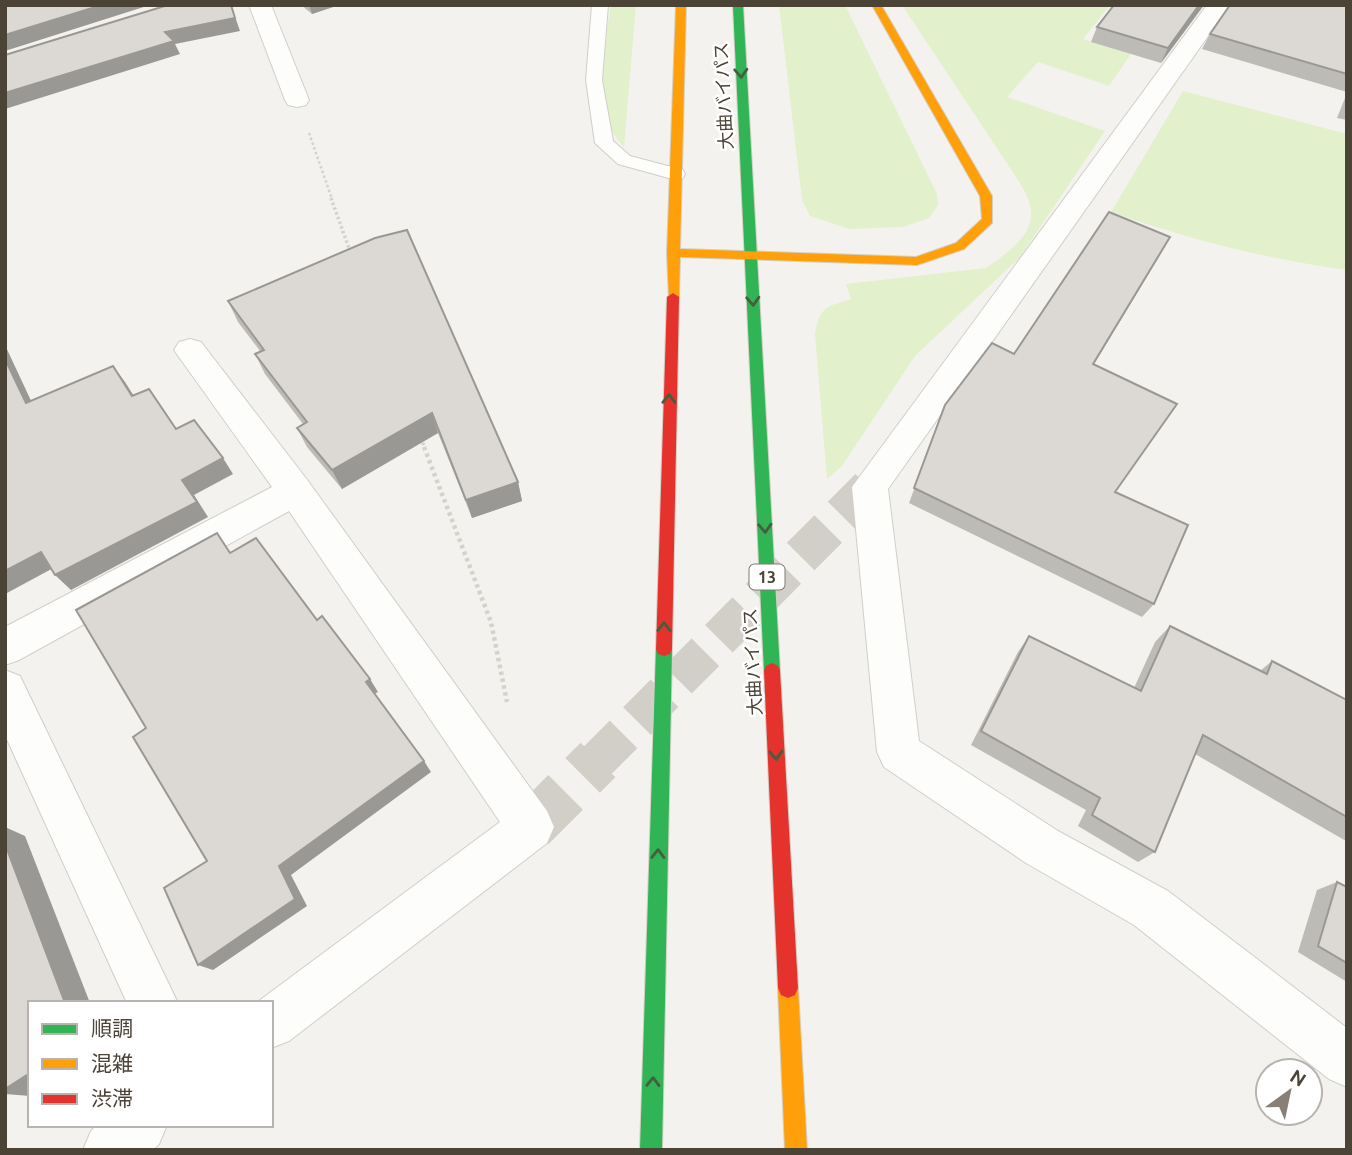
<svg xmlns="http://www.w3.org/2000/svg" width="1352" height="1155" font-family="Ubuntu,'Noto Sans JP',sans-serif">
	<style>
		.green { fill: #e2f0cc }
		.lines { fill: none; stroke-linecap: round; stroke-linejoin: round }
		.street-tunnel-far1 { stroke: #d2cfc9; stroke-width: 39; stroke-dasharray: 39 19; stroke-linecap: butt }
		.street-tunnel { stroke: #d2cfc9; stroke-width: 49; stroke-dasharray: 49 24; stroke-linecap: butt }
		.lane-casing { stroke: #d1cec9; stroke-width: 2 }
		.street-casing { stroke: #d1cec9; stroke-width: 2 }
		.fast-casing { stroke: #d4cfc4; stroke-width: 2 }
		.slow-casing { stroke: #d4cfc4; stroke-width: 2 }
		.jam-casing { stroke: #d4cfc4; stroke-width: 2 }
		.path-far2 { stroke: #d4d2cc; stroke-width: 2.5; stroke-dasharray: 2.5 2.5; stroke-linecap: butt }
		.path-far1 { stroke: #d4d2cc; stroke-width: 3.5; stroke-dasharray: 2.5 2.5; stroke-linecap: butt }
		.path { stroke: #d4d2cc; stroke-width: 4.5; stroke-dasharray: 3.5 3.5; stroke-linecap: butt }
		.lane { fill: #fdfdfc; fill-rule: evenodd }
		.street { fill: #fdfdfc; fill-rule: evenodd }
		.fast { fill: #30b455; fill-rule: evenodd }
		.slow { fill: #ff9f0a; fill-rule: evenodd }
		.jam { fill: #e5322d; fill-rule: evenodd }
		.wall { fill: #bdbbb6 }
		.shaded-wall { fill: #9a9894 }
		.building { fill: #dcd9d4; stroke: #9a9894; stroke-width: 2 }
		.oneway { stroke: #455f3e }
		.labels { text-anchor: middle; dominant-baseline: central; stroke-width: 5; stroke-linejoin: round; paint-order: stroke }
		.shield { fill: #fff; stroke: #827b73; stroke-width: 2 }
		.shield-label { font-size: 16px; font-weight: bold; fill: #4c4337 }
		.street-label { font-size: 18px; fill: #4c4337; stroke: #fff }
	</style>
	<rect width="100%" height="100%" fill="#f4f2ee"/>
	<g class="green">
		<path d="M 611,5 L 636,5 L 624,147 C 617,139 609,130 606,120 C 597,83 605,41 611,5 Z"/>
		<polygon points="779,5 845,5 937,194 938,205 929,218 903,227 849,229 810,216 802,200"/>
		<path d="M 902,5 L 1110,5 L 1083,39 L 1131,54 L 1109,86 L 1038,62 L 1007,97 L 1105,131 L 1020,257 L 915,356 L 842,466 L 827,479 L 815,334 C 820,306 826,307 851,299 L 846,284 L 986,268 C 1007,253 1037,234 1030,205 C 1028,196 1022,187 1018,180 Z"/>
		<path d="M 1183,91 L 1347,134 L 1347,270 C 1266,259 1188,239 1111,212 Z"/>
	</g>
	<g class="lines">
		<polyline class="street-tunnel-far1" points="596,762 870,487"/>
		<polyline class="street-tunnel" points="531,827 598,760"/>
		<defs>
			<polygon id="lane" points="592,5 608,5 602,80 613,141 630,156 683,170 685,174 683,178 676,180 618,164 595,143 586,80"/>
			<g id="street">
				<polygon points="249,5 271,5 309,100 306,105 297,107 288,105 285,100"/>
				<polygon points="1207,5 1230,5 888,489 919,741 1058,831 1168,891 1347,1028 1347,1087 1329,1079 1134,925 1026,863 884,767 877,752 852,487"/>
				<polygon points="190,339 201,342 308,481 547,811 554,827 547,843 289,1041 271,1048 271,1003 256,1003 500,822 289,511 19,660 5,665 5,627 272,487 174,350 179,342"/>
				<polygon points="5,670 20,676 178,1003 127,1003 5,735"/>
				<polygon points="97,1125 167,1125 159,1144 153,1150 83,1150 91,1131"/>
			</g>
			<g id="fast">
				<polygon points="733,5 743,5 780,671 778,676 772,679 766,676 764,671"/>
				<polygon points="664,642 670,644 672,649 662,1150 640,1150 656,649 658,644"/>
			</g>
			<g id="slow">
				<polygon points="676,5 686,5 680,249 916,257 956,243 982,219 980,196 872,5 881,5 992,196 992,223 964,249 917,265 680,257 679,297 677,300 669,300 667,253"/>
				<polygon points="788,978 795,981 798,988 807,1150 785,1150 778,988 781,981"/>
			</g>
			<g id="jam">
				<polygon points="673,293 679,297 672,649 670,654 664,656 658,654 656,649 667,297"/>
				<polygon points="772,663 778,666 780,671 798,988 795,995 788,998 781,995 778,988 764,671 766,666"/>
			</g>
		</defs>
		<use href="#lane" class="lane-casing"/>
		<use href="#street" class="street-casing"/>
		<use href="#fast" class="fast-casing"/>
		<use href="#slow" class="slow-casing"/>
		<use href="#jam" class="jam-casing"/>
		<polyline class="path-far2" points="309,133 332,199"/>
		<g class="path-far1">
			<polyline points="331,198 351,254"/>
			<polyline points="421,438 425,449"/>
		</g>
		<polyline class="path" points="424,447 491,622 507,702"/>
		<use href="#lane" class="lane"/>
		<use href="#street" class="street"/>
		<use href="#fast" class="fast"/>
		<use href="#slow" class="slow"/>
		<use href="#jam" class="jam"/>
	</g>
	<g class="wall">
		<polygon points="301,5 339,5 312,14"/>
		<polygon points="1204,5 1161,63 1091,42 1097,27"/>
		<polygon points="1347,5 1347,92 1202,49 1210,34"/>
		<polygon points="1347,93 1347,120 1337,118"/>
		<polygon points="375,238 518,482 522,501 472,518 438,433 342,489 307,447 297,428 303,424 265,374 255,354 260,351 238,322 228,301"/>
		<polygon points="1161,253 1094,364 1115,493 1154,604 1142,617 909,503 945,405 1014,354"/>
		<polygon points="1170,626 1260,671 1272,661 1347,700 1347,840 1346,841 1195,754 1155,852 1138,862 1078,826 1086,810 971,745 1018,652 1029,636 1134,688 1155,642"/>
		<polygon points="1337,882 1347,887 1347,982 1298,952 1317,890"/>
	</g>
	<g class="shaded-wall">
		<polygon points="102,5 150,5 5,51 5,35"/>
		<polygon points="231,5 240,31 175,44 180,54 5,109 5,93"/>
		<polygon points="309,5 339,5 312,14"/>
		<polygon points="1199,5 1204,5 1161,63 1168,48"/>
		<polygon points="1170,237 1161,253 1085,379 1093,364"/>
		<polygon points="5,345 40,420 26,403 5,359"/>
		<polygon points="113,366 125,382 144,412 132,396"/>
		<polygon points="432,413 438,433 342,489 332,470"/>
		<polygon points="223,458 233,474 194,495 208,517 71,590 55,575 182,480"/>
		<polygon points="518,482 522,501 472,518 466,500"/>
		<polygon points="41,552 57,566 7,593 5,592 5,571"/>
		<polygon points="370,679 378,692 374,694 366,682"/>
		<polygon points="424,761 431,772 291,875 307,906 213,970 198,965 279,866"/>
		<polygon points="5,827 25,836 90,1003 65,1003 5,844"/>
		<polygon points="30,1073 30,1096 5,1094 5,1089"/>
	</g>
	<g class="building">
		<polygon points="5,5 102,5 5,35"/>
		<polygon points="168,5 231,5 235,18 165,32 174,41 5,93 5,55"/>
		<polygon points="1114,5 1199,5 1168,48 1097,27"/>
		<polygon points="1230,5 1347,5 1347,74 1210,34"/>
		<polygon points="1109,212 1170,237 1093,364 1177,404 1115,492 1188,525 1154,604 914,488 945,405 992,343 1014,354"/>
		<polygon points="407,230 518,482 466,500 432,413 332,470 297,428 307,422 255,354 264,350 228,301 375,238"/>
		<polygon points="5,359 26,403 113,366 132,396 149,389 176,429 194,420 223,458 182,480 197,502 55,575 41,552 5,571"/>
		<polygon points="217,533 230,553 256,538 317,620 322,616 370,679 366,682 424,761 279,866 295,899 198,965 164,888 207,861 133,737 146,728 76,610"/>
		<polygon points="1170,626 1267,674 1272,661 1347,700 1347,817 1203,735 1155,852 1092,815 1100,798 981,731 1029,636 1141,691"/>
		<polygon points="5,844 65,1003 30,1003 30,1073 5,1089"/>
		<polygon points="1337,882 1347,887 1347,963 1318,946"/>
	</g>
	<defs><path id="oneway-chevron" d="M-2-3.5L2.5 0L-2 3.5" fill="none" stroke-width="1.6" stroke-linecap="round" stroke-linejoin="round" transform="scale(1.75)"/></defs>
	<g class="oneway">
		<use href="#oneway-chevron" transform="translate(741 73) rotate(87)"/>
		<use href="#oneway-chevron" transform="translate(753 301) rotate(87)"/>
		<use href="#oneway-chevron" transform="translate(669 399) rotate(-89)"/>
		<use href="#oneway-chevron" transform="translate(765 528) rotate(87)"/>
		<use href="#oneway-chevron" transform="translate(664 627) rotate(-89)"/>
		<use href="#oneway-chevron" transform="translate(776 755) rotate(87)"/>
		<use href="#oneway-chevron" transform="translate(658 854) rotate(-89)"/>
		<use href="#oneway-chevron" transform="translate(653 1082) rotate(-89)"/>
	</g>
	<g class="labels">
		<rect class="shield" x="749.5" y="564.5" width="35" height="25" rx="5"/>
		<g class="shield-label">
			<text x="767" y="577">13</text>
		</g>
		<g class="street-label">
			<text transform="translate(723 96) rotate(-93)">大曲バイパス</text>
			<text transform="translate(752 662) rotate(-93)">大曲バイパス</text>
		</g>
	</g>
	<rect width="1352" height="1155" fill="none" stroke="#4c4337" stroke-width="14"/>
	<rect x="28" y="1001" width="245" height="126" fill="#ffffff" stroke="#b7b4af" stroke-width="2"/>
	<rect x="42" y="1024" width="35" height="10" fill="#30b455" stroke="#b7b4af" stroke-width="2"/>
	<text x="91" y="1036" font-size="21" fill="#4c4337">順調</text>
	<rect x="42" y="1059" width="35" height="10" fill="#ff9f0a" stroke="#b7b4af" stroke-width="2"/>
	<text x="91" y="1071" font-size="21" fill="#4c4337">混雑</text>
	<rect x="42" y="1094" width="35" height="10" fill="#e5322d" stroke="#b7b4af" stroke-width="2"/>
	<text x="91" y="1106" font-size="21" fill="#4c4337">渋滞</text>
	<g transform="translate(1289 1092) rotate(33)"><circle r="33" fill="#ffffff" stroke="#b7b4af" stroke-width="2"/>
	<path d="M0-5L12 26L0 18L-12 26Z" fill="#878077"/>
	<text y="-10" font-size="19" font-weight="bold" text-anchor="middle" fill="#4c4337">N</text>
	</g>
</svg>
